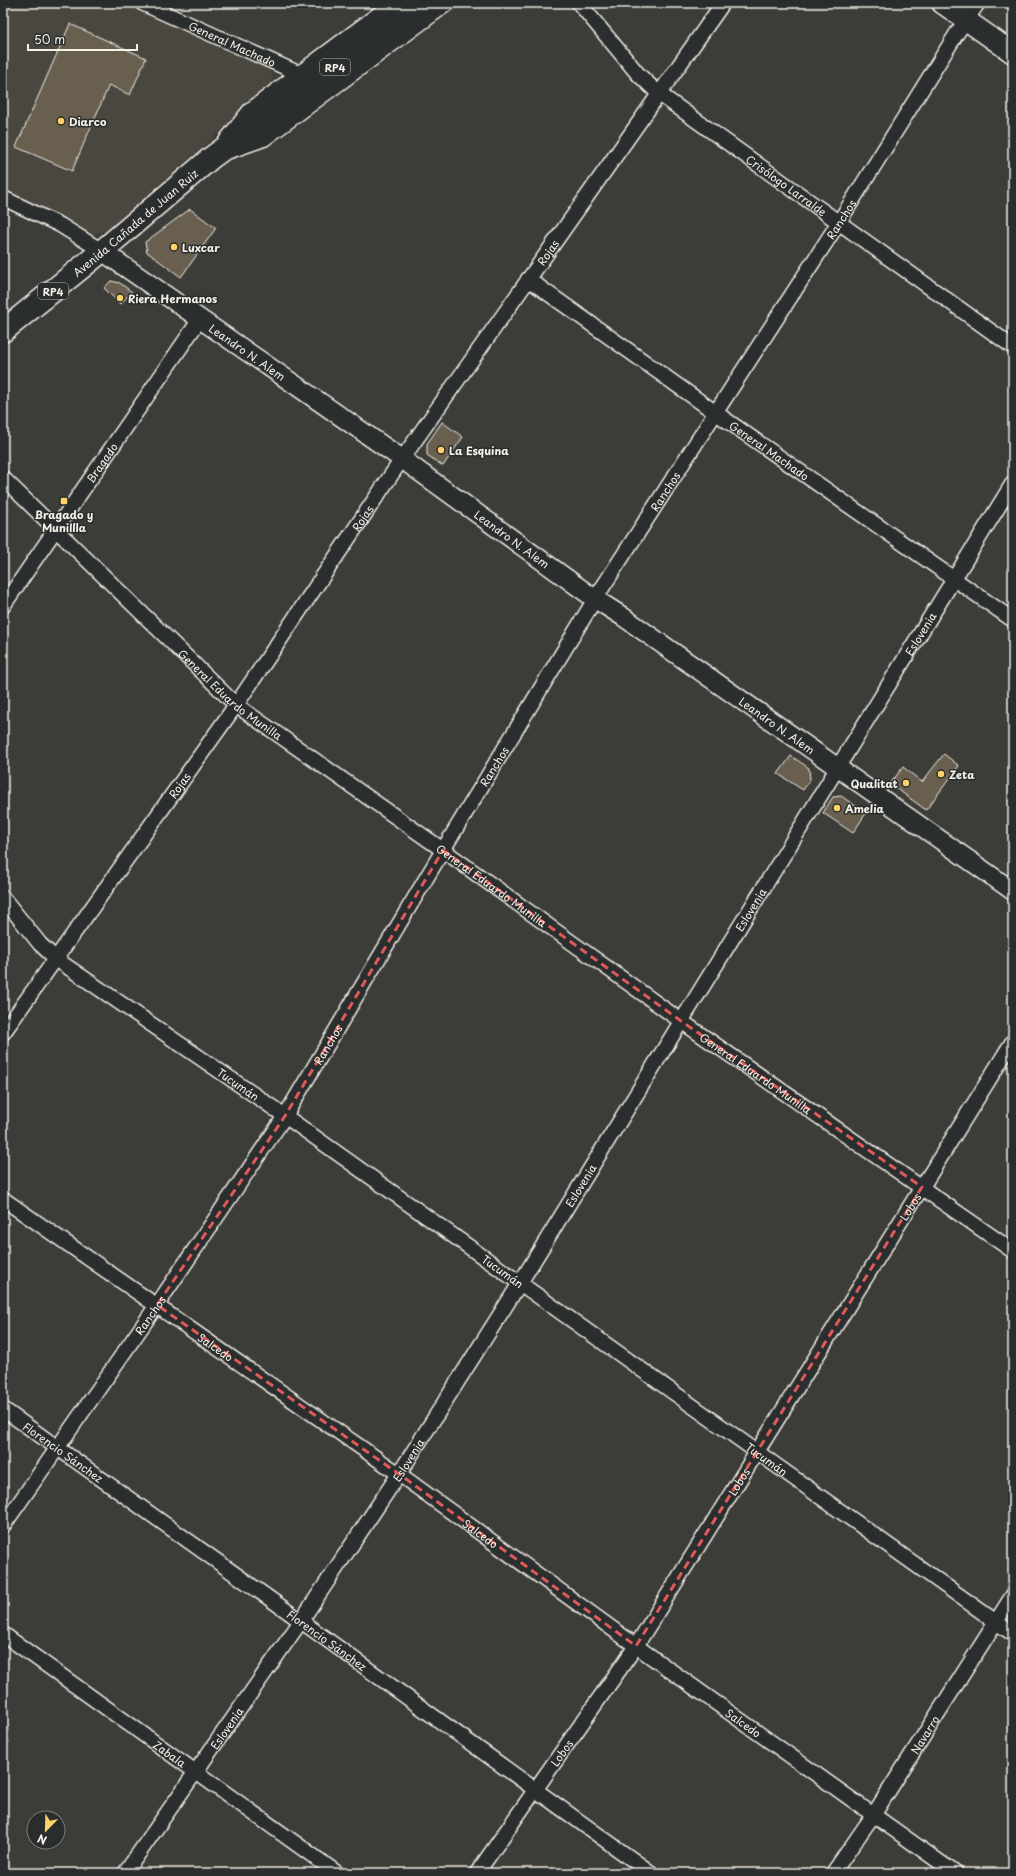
<svg xmlns="http://www.w3.org/2000/svg" width="1016" height="1876" font-family="'Playpen Sans',sans-serif">
	<style>
		.built { fill: #49463f }
		.building { fill: #675e4f; stroke: #f4f1e8 }
		.lines { fill: none; stroke-linecap: round; stroke-linejoin: round }
		.minor-casing { stroke: #f4f1e8; stroke-width: 17 }
		.tertiary-casing { stroke: #f4f1e8; stroke-width: 21 }
		.secondary-casing { stroke: #f4f1e8; stroke-width: 23 }
		.primary-casing { stroke: #f4f1e8; stroke-width: 25 }
		.minor { stroke: #2a2d2e; stroke-width: 14 }
		.tertiary { stroke: #2a2d2e; stroke-width: 18 }
		.secondary { stroke: #2a2d2e; stroke-width: 20 }
		.primary { stroke: #2a2d2e; stroke-width: 22 }
		.marked { fill: none; stroke: #de5a58; stroke-width: 3; stroke-dasharray: 8 5; stroke-linejoin: round }
		.poi-dot { fill: #ffd166; stroke: #2a2d2e; stroke-width: 1.5 }
		.labels { text-anchor: middle; dominant-baseline: central; stroke-width: 3; stroke-linejoin: round; paint-order: stroke }
		.shield { fill: #2a2d2e; stroke: #b7b6b0; stroke-width: 1 }
		.shield-label { font-size: 10px; font-weight: bold; fill: #f4f1e8 }
		.street-label { font-size: 11px; fill: #f4f1e8; stroke: #2a2d2e }
		.poi-label { font-size: 11px; font-weight: bold; fill: #f4f1e8; stroke: #2a2d2e; text-anchor: start }
	</style>
	<rect width="100%" height="100%" fill="#3c3c38"/>
	<filter id="ink" filterUnits="userSpaceOnUse"><feTurbulence type="fractalNoise" baseFrequency=".025" numOctaves="2"/><feDisplacementMap in="SourceGraphic" scale="8" xChannelSelector="R" yChannelSelector="G"/><feConvolveMatrix kernelMatrix="1 2 1 2 8 2 1 2 1" color-interpolation-filters="sRGB"/></filter>
	<g filter="url(#ink)">
		<polygon class="built" points="3,3 122,3 265,66 271,73 273,78 272,83 267,91 107,231 91,234 83,232 3,187"/>
		<g class="building">
			<polygon points="70,24 146,58 130,95 109,85 72,171 16,147"/>
			<polygon points="190,209 216,228 181,277 147,252 145,242"/>
			<polygon points="111,281 120,283 132,292 120,304 104,288"/>
			<polygon points="442,422 463,437 443,466 427,455 427,444"/>
			<polygon points="944,754 959,766 926,810 890,784 903,767 922,782"/>
			<polygon points="791,756 809,768 810,780 803,790 778,774"/>
			<polygon points="841,796 866,813 853,833 823,813 833,797"/>
		</g>
		<g class="lines">
			<defs>
				<g id="minor">
					<path id="s1" d="M 142,3 L 300,74"/>
					<path id="s2" d="M 579,3 L 638,74 L 658,93 L 1013,347"/>
					<polyline points="227,139 250,110 393,3"/>
					<polyline points="230,151 264,139 448,3"/>
					<polyline points="3,198 60,225 102,251"/>
					<path id="s3" d="M 528,279 L 716,413 L 1013,620"/>
					<path id="s4" d="M 3,478 L 236,705 L 443,850 L 681,1021 L 1013,1251"/>
					<path id="s5" d="M 3,606 L 200,319"/>
					<path id="s6" d="M 3,898 L 40,944 L 56,959 L 285,1116 L 1013,1634"/>
					<path id="s7" d="M 3,1033 L 236,705 L 402,459 L 723,3"/>
					<path id="s8" d="M 3,1199 L 399,1474 L 636,1646 L 955,1873"/>
					<path id="s9" d="M 3,1409 L 301,1621 L 651,1873"/>
					<path id="s10" d="M 3,1526 L 157,1305 L 285,1116 L 443,850 L 595,599 L 839,222 L 957,33 L 978,3"/>
					<path id="s11" d="M 3,1634 L 337,1873"/>
					<path id="s12" d="M 125,1873 L 301,1621 L 399,1474 L 520,1283 L 1013,483"/>
					<path id="s13" d="M 477,1873 L 636,1646 L 1013,1041"/>
					<path id="s14" d="M 833,1873 L 874,1814 L 1013,1595"/>
				</g>
				<g id="tertiary">
					<path id="s15" d="M 102,251 L 402,459 L 595,599 L 622,616 L 1013,891"/>
				</g>
				<polyline id="secondary" points="942,3 1013,53"/>
				<g id="primary">
					<path id="s16" d="M 3,331 L 102,251 L 211,158 L 422,3"/>
				</g>
			</defs>
			<use href="#minor" class="minor-casing"/>
			<use href="#tertiary" class="tertiary-casing"/>
			<use href="#secondary" class="secondary-casing"/>
			<use href="#primary" class="primary-casing"/>
			<use href="#minor" class="minor"/>
			<use href="#tertiary" class="tertiary"/>
			<use href="#secondary" class="secondary"/>
			<use href="#primary" class="primary"/>
		</g>
	</g>
	<path class="marked" d="M 443,850 L 681,1021 L 922,1187 L 636,1646 L 399,1474 L 157,1305 L 285,1116 Z"/>
	<g class="poi-dot">
		<circle cx="61" cy="121" r="4"/>
		<circle cx="174" cy="247" r="4"/>
		<circle cx="120" cy="298" r="4"/>
		<circle cx="441" cy="450" r="4"/>
		<rect x="60" y="497" width="8" height="8" rx="2"/>
		<circle cx="941" cy="774" r="4"/>
		<circle cx="906" cy="783" r="4"/>
		<circle cx="837" cy="808" r="4"/>
	</g>
	<g class="labels">
		<g class="shield">
			<rect x="320" y="59" width="30" height="16" rx="3"/>
			<rect x="38" y="283" width="30" height="16" rx="3"/>
		</g>
		<g class="shield-label">
			<text x="335" y="67">RP4</text>
			<text x="53" y="291">RP4</text>
		</g>
		<g class="street-label">
			<text stroke="none"><textPath href="#s1" startOffset="99">General Machado</textPath></text>
			<text stroke="none"><textPath href="#s2" startOffset="278">Crisólogo Larralde</textPath></text>
			<text stroke="none"><textPath href="#s10" startOffset="1553">Ranchos</textPath></text>
			<text stroke="none"><textPath href="#s16" startOffset="171">Avenida Cañada de Juan Ruiz</textPath></text>
			<text stroke="none"><textPath href="#s7" startOffset="952">Rojas</textPath></text>
			<text stroke="none"><textPath href="#s15" startOffset="177">Leandro N. Alem</textPath></text>
			<text stroke="none"><textPath href="#s3" startOffset="296">General Machado</textPath></text>
			<text stroke="none"><textPath href="#s5" startOffset="174">Bragado</textPath></text>
			<text stroke="none"><textPath href="#s10" startOffset="1229">Ranchos</textPath></text>
			<text stroke="none"><textPath href="#s7" startOffset="628">Rojas</textPath></text>
			<text stroke="none"><textPath href="#s15" startOffset="501">Leandro N. Alem</textPath></text>
			<text stroke="none"><textPath href="#s12" startOffset="1473">Eslovenia</textPath></text>
			<text stroke="none"><textPath href="#s4" startOffset="314">General Eduardo Munilla</textPath></text>
			<text stroke="none"><textPath href="#s15" startOffset="825">Leandro N. Alem</textPath></text>
			<text stroke="none"><textPath href="#s10" startOffset="905">Ranchos</textPath></text>
			<text stroke="none"><textPath href="#s7" startOffset="304">Rojas</textPath></text>
			<text stroke="none"><textPath href="#s4" startOffset="638">General Eduardo Munilla</textPath></text>
			<text stroke="none"><textPath href="#s12" startOffset="1149">Eslovenia</textPath></text>
			<text stroke="none"><textPath href="#s10" startOffset="581">Ranchos</textPath></text>
			<text stroke="none"><textPath href="#s4" startOffset="962">General Eduardo Munilla</textPath></text>
			<text stroke="none"><textPath href="#s6" startOffset="302">Tucumán</textPath></text>
			<text stroke="none"><textPath href="#s12" startOffset="825">Eslovenia</textPath></text>
			<text stroke="none"><textPath href="#s13" startOffset="795">Lobos</textPath></text>
			<text stroke="none"><textPath href="#s6" startOffset="626">Tucumán</textPath></text>
			<text stroke="none"><textPath href="#s10" startOffset="257">Ranchos</textPath></text>
			<text stroke="none"><textPath href="#s8" startOffset="259">Salcedo</textPath></text>
			<text stroke="none"><textPath href="#s9" startOffset="74">Florencio Sánchez</textPath></text>
			<text stroke="none"><textPath href="#s12" startOffset="501">Eslovenia</textPath></text>
			<text stroke="none"><textPath href="#s6" startOffset="950">Tucumán</textPath></text>
			<text stroke="none"><textPath href="#s13" startOffset="471">Lobos</textPath></text>
			<text stroke="none"><textPath href="#s8" startOffset="583">Salcedo</textPath></text>
			<text stroke="none"><textPath href="#s9" startOffset="398">Florencio Sánchez</textPath></text>
			<text stroke="none"><textPath href="#s8" startOffset="907">Salcedo</textPath></text>
			<text stroke="none"><textPath href="#s12" startOffset="177">Eslovenia</textPath></text>
			<text stroke="none"><textPath href="#s14" startOffset="166">Navarro</textPath></text>
			<text stroke="none"><textPath href="#s13" startOffset="147">Lobos</textPath></text>
			<text stroke="none"><textPath href="#s11" startOffset="205">Zabala</textPath></text>
		</g>
		<g class="poi-label">
			<text x="69" y="121">Diarco</text>
			<text x="182" y="247">Luxcar</text>
			<text x="128" y="298">Riera Hermanos</text>
			<text x="449" y="450">La Esquina</text>
			<text x="64" y="514" text-anchor="middle">Bragado y<tspan x="64" dy="13">Munillla</tspan></text>
			<text x="949" y="774">Zeta</text>
			<text x="898" y="783" text-anchor="end">Qualitat</text>
			<text x="845" y="808">Amelia</text>
		</g>
	</g>
	<rect width="1016" height="1876" fill="none" stroke="#2a2d2e" stroke-width="16"/>
	<rect x="8" y="8" width="1000" height="1860" fill="none" stroke="#f4f1e8" stroke-width="1.5" filter="url(#ink)"/>
	<g transform="translate(46 1830) rotate(203)"><circle r="19" fill="#2a2d2e" stroke="#7b7b78"/>
	<path d="M0-3L7 15L0 10L-7 15Z" fill="#ffd166"/>
	<text y="-6" font-size="11" font-weight="bold" text-anchor="middle" fill="#f4f1e8">N</text>
	</g>
	<path d="M28 44v6h109v-6" fill="none" stroke="#f4f1e8" stroke-width="2"/>
	<text x="34" y="44" font-size="12" fill="#f4f1e8" stroke="#2a2d2e" stroke-width="3" paint-order="stroke">50 m</text>
</svg>
